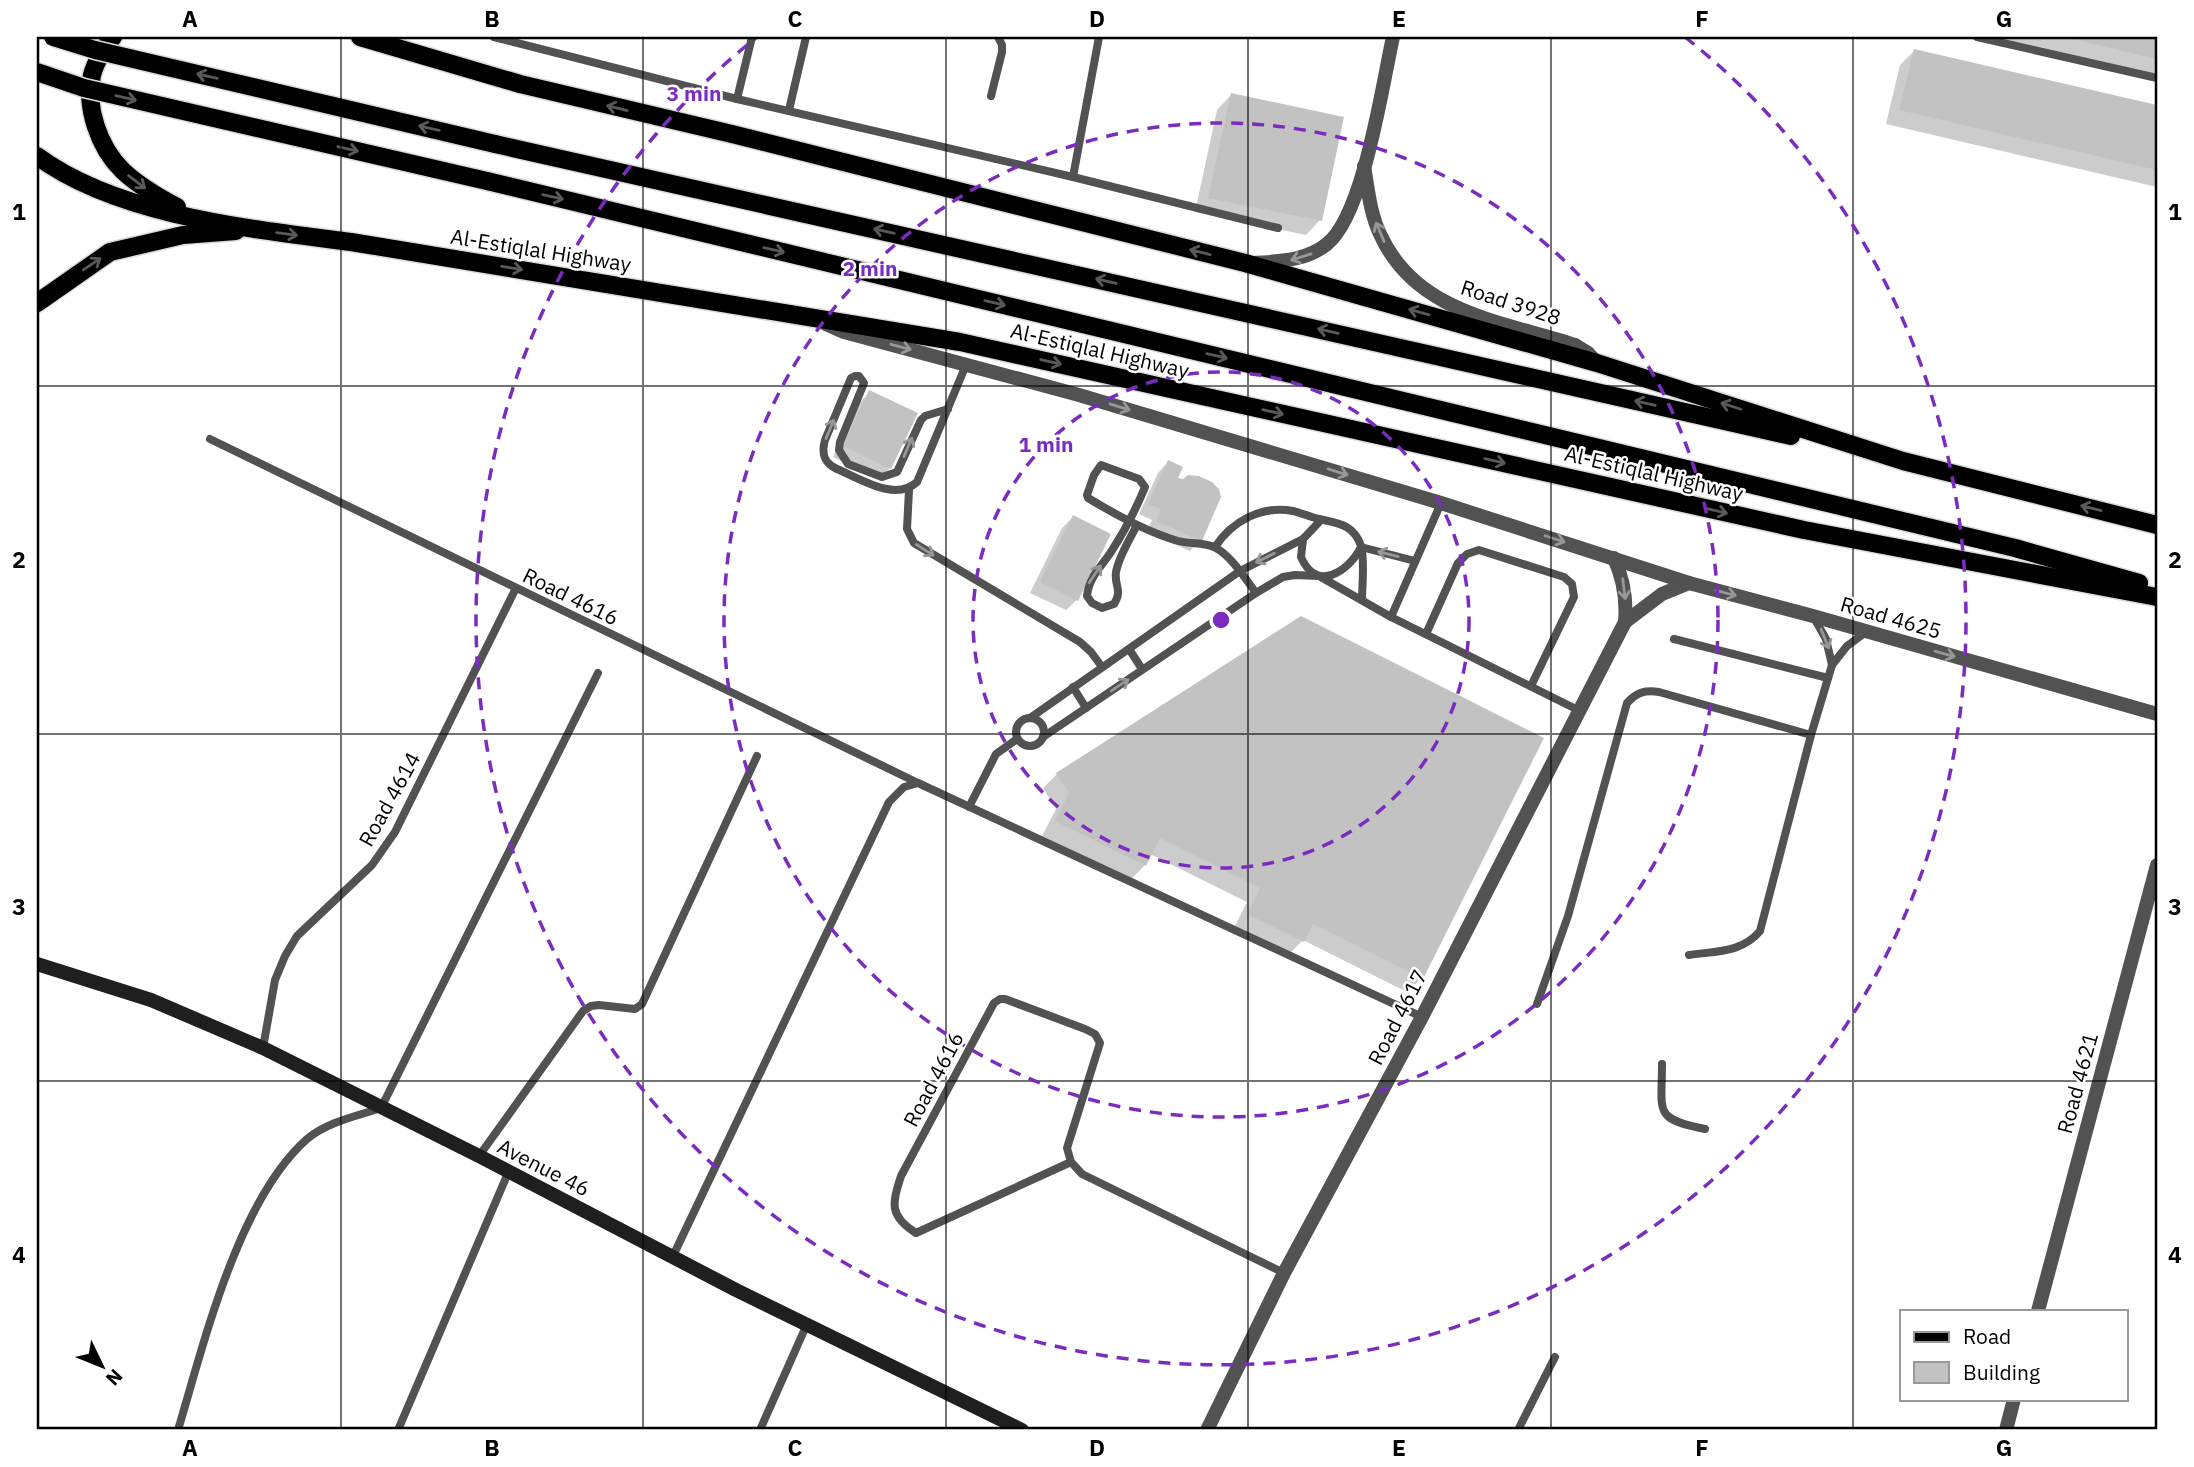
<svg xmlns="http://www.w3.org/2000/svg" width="2194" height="1467" font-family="'IBM Plex Sans',sans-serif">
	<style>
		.shadow { fill: #0003 }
		.building { fill: #c2c2c2 }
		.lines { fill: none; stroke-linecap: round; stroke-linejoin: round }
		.primary-casing { stroke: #dbdbdb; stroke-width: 21 }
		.lane { stroke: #525252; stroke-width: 8 }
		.street { stroke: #525252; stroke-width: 14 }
		.secondary { stroke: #1f1f1f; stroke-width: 14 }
		.primary { stroke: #000; stroke-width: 18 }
		.primary-bridge-casing { stroke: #dbdbdb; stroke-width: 21; stroke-linecap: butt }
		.primary-bridge { stroke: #000; stroke-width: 18 }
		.oneway { stroke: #595959 }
		.oneway2 { stroke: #979797 }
		.grid { fill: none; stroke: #000; stroke-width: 2; stroke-opacity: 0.55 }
		.ring { fill: none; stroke: #7b2cbf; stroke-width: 3.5; stroke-dasharray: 12 9 }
		.labels { text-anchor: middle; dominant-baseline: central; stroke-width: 5; stroke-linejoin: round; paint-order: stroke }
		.street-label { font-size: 21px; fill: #000; stroke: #fff }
		.centre { fill: #7b2cbf; stroke: #fff; stroke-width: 3.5 }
		.ring-label { font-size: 21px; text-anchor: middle; font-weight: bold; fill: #7b2cbf; stroke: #fff; stroke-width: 5; stroke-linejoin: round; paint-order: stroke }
		.neatline { fill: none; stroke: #000; stroke-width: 2.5 }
		.grid-label { font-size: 23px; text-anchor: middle; font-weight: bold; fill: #000 }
	</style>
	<rect width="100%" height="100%" fill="#fff"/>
	<g class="shadow">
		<polygon points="1990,37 2157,37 2157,76"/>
		<polygon points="1914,51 2157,107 2157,187 1886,124 1900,65"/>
		<polygon points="1231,95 1320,220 1306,235 1195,212 1217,110"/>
		<polygon points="870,393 890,468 879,479 833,457 859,403"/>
		<polygon points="1168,462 1200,540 1190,551 1146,532 1152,520 1139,514 1158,473"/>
		<polygon points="1073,517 1077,600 1066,610 1030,593 1062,528"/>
		<polygon points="1057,774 1422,978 1407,992 1303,940 1288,955 1234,928 1247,902 1150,854 1145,865 1130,880 1042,836 1056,809 1043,788"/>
	</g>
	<g class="building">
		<polygon points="2068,37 2157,37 2157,59 2068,38"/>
		<polygon points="1914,49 2157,105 2157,170 1899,110"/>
		<polygon points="1231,93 1344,117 1322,221 1208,198"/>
		<polygon points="869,390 918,413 891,469 843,446"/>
		<polygon points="1168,460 1183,467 1178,478 1183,479 1188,475 1199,476 1212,482 1219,489 1221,497 1202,541 1156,521 1161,509 1148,504"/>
		<polygon points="1073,515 1111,534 1078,601 1040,582"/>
		<polygon points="1301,616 1544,738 1423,979 1313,924 1304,942 1247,914 1260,888 1160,838 1146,866 1055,821 1069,793 1056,773"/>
	</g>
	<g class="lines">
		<defs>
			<g id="primary">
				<path d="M 113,37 C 105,46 95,63 92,75 C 85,107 99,148 123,171 C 139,186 158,197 177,207"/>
				<polyline points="360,37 520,84 732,134 1245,263 1597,363 1903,461 2157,525"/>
				<polyline points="495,144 1791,436"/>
				<path d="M 37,156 C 118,216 252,229 351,242 L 960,342 L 1804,530 L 2157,597"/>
				<polyline points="487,181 2015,548 2139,583"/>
				<polyline points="37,303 110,252 183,235 236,231"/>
			</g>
		</defs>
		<use href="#primary" class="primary-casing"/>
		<g class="lane">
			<polyline points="494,37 737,99 1073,177"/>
			<polyline points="1099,37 1073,177 1278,228"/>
			<polyline points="1977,37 2157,78"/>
			<polyline points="991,96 1002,52 1002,45 998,37"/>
			<polyline points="737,99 752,37"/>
			<polyline points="789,110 806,37"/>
			<path d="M 948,409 L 925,416 L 921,420 L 897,472 L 882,477 L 848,464 L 839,450 L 840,442 L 864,383 L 859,376 L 855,376 L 851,378 L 825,440 C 821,454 824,463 837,469 C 861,479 895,502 917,482 L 966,365"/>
			<polyline points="210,439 918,783"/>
			<polyline points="909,490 907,529 914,543 1080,642 1091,652 1102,667"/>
			<path d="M 1137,525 C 1130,539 1119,556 1116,572 C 1114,586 1123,590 1114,604 L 1102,608 L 1092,603 L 1087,596 C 1089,577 1101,567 1111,552 C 1124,532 1136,509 1145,487 L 1139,479 L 1101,465 L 1094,475 L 1087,495 L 1088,498 C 1116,515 1147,532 1178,541 C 1189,544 1205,542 1216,548 C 1232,557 1245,578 1256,593"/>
			<path d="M 1303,539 L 1301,557 C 1316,592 1348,573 1361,547 L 1415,561"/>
			<path d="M 1215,547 C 1232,521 1262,505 1293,511 C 1302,513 1310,517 1319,519 C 1337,523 1354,524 1361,546 C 1365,560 1362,586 1362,600"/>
			<polyline points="1813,616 1826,639 1832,665"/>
			<polyline points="1391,617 1441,503"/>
			<polyline points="1426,634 1458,563 1467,554 1479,550 1564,577 1572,584 1574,597 1531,686"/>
			<polyline points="1674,639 1828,678"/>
			<polyline points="1129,649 1142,669"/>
			<polyline points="1073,687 1086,708"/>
			<circle cx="1030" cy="732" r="14"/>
			<polyline points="1030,718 1240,571 1303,539 1321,520"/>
			<polyline points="1043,737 1256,593 1283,577 1295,575 1319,576 1391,617 1578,710"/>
			<polyline points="969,807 996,754 1017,739"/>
			<path d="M 1689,955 C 1715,951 1742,953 1760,931 L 1811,735 L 1832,665 L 1847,646 L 1866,632"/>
			<path d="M 1537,1004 L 1568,916 L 1627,703 C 1637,692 1645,690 1659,692 L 1811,735"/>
			<polyline points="263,1048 275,980 285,956 297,936 372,865 395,832 516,588"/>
			<path d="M 1662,1064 C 1662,1112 1653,1119 1705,1129"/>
			<polyline points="479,1156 583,1011 591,1006 599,1005 635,1009 642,1004 757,756"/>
			<path d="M 1071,1162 L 916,1233 C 889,1216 892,1204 901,1176 L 994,1003 L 1000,999 L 1005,999 L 1085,1029 L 1095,1034 L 1100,1043 L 1067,1148 L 1071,1162 L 1082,1174 L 1284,1273"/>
			<polyline points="673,1256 889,802 904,787 918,783 1422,1017"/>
			<path d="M 178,1430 C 204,1343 238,1200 307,1139 C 327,1122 357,1116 381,1108 L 598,673"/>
			<polyline points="398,1430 508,1173"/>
			<polyline points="760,1430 807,1324"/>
			<polyline points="1518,1430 1555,1357"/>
		</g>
		<g class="street">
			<path d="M 1364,166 C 1368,189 1370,213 1380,234 C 1416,314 1503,321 1575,345 L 1588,353 L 1596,362"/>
			<path d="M 1255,263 C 1280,261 1306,261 1327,244 C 1364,214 1382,86 1393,37"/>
			<polyline points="826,324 844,332 1079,395 1441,503 1689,583 1813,616 2157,714"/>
			<polyline points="1625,622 1662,594 1689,583"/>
			<polyline points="2038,1311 2157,865"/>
			<path d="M 1207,1430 L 1284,1273 L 1422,1017 L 1625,622 C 1627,599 1624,580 1614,558"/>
			<polyline points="2006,1430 2014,1399"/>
		</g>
		<polyline class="secondary" points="37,964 151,1000 263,1048 479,1156 736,1290 1022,1430"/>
		<use href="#primary" class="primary"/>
		<defs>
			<g id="primary-bridge">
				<polyline points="53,37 95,50 495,144"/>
				<polyline points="37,72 84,88 487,181"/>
			</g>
		</defs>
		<use href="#primary-bridge" class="primary-bridge-casing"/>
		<use href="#primary-bridge" class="primary-bridge"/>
	</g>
	<defs><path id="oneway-shaft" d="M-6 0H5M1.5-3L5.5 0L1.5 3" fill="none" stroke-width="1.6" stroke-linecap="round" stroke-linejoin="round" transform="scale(1.75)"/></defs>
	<g class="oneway">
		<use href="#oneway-shaft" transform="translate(207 76) rotate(-167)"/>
		<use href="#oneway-shaft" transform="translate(126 98) rotate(13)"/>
		<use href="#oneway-shaft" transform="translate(617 108) rotate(-166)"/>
		<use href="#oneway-shaft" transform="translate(429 128) rotate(-167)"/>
		<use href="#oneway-shaft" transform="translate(348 149) rotate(13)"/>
		<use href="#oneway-shaft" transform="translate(137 182) rotate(37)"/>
		<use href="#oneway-shaft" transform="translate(553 197) rotate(13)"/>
		<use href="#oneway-shaft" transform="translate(884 231) rotate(-167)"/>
		<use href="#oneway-shaft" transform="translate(287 234) rotate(8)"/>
		<use href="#oneway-shaft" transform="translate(774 250) rotate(13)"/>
		<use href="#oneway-shaft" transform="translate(1200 252) rotate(-166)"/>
		<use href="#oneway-shaft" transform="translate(92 264) rotate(-34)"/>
		<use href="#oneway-shaft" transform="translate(512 268) rotate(9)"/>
		<use href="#oneway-shaft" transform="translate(1106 281) rotate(-167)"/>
		<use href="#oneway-shaft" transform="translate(995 303) rotate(13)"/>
		<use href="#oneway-shaft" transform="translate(1419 312) rotate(-164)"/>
		<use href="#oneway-shaft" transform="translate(1328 331) rotate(-167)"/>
		<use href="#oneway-shaft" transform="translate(1217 356) rotate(13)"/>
		<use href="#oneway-shaft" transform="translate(1051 362) rotate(13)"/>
		<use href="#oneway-shaft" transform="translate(1645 403) rotate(-167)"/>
		<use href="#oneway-shaft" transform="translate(1731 406) rotate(-162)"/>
		<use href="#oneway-shaft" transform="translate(1273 412) rotate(13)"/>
		<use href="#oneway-shaft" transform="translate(1495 461) rotate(13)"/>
		<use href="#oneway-shaft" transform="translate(2091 508) rotate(-166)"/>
		<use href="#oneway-shaft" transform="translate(1717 511) rotate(13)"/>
	</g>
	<g class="oneway2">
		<use href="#oneway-shaft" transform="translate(1380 232) rotate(-113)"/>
		<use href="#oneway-shaft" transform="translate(1301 257) rotate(163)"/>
		<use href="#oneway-shaft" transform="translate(901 347) rotate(15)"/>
		<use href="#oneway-shaft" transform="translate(1120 407) rotate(17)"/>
		<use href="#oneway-shaft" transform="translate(830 429) rotate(-67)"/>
		<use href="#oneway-shaft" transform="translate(908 447) rotate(-67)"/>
		<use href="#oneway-shaft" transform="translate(1338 472) rotate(17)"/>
		<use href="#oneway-shaft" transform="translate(1555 539) rotate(18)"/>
		<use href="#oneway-shaft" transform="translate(925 550) rotate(32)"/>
		<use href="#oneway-shaft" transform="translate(1388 554) rotate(-166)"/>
		<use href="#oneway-shaft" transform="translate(1265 558) rotate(153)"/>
		<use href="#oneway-shaft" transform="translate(1095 574) rotate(-56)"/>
		<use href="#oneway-shaft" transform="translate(1624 589) rotate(83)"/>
		<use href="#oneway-shaft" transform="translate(1726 593) rotate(15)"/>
		<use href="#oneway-shaft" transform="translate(1825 639) rotate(68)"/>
		<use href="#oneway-shaft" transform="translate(1945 654) rotate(16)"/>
		<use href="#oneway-shaft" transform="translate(1120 685) rotate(-34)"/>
	</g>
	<path class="grid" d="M 341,37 L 341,1430M 643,37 L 643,1430M 946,37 L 946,1430M 1248,37 L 1248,1430M 1551,37 L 1551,1430M 1853,37 L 1853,1430M 37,386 L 2157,386M 37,734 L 2157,734M 37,1081 L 2157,1081"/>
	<g class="ring">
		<circle cx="1221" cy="620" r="248"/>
		<circle cx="1221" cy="620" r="497"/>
		<path d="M1685 37A745 745 0 1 1 757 37"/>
	</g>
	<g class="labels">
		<g class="street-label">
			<text transform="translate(541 250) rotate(9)">Al-Estiqlal Highway</text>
			<text transform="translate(1511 302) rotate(18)">Road 3928</text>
			<text transform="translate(1100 350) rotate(13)">Al-Estiqlal Highway</text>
			<text transform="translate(1654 473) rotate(13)">Al-Estiqlal Highway</text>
			<text transform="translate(571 596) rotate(26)">Road 4616</text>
			<text transform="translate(1891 617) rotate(16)">Road 4625</text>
			<text transform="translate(389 799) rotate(-61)">Road 4614</text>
			<text transform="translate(1397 1017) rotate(-63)">Road 4617</text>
			<text transform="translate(933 1079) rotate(-62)">Road 4616</text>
			<text transform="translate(2077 1083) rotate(-75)">Road 4621</text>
			<text transform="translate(544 1167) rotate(27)">Avenue 46</text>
		</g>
	</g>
	<circle cx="1221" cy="620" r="10" class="centre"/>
	<g class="ring-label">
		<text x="694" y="101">3 min</text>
		<text x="870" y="276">2 min</text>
		<text x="1046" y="452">1 min</text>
	</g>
	<rect width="2194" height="1467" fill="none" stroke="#ffffff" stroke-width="77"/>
	<rect x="1900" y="1310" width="228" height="91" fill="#ffffff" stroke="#999999" stroke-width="2"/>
	<rect x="1914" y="1332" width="35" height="10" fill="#000000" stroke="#999999" stroke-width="2"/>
	<text x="1963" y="1344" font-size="21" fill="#000000">Road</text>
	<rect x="1914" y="1362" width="35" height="21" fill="#c2c2c2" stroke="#999999" stroke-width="2"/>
	<text x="1963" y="1380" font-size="21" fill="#000000">Building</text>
	<g transform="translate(102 1366) rotate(133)" stroke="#ffffff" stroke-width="5" paint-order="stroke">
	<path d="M0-5L12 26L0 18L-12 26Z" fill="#000000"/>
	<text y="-10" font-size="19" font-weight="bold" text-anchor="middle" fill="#000000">N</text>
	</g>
	<rect x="38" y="38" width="2118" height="1390" class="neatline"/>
	<g class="grid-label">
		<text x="190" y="27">A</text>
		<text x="492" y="27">B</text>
		<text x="795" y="27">C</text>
		<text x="1097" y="27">D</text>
		<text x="1399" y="27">E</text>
		<text x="1702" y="27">F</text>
		<text x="2004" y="27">G</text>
		<text x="19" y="220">1</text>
		<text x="2175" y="220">1</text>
		<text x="19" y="568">2</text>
		<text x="2175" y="568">2</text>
		<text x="19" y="915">3</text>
		<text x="2175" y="915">3</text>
		<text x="19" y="1263">4</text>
		<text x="2175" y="1263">4</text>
		<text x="190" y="1456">A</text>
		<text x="492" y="1456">B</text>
		<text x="795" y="1456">C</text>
		<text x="1097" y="1456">D</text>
		<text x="1399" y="1456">E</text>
		<text x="1702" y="1456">F</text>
		<text x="2004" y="1456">G</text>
	</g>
</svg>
